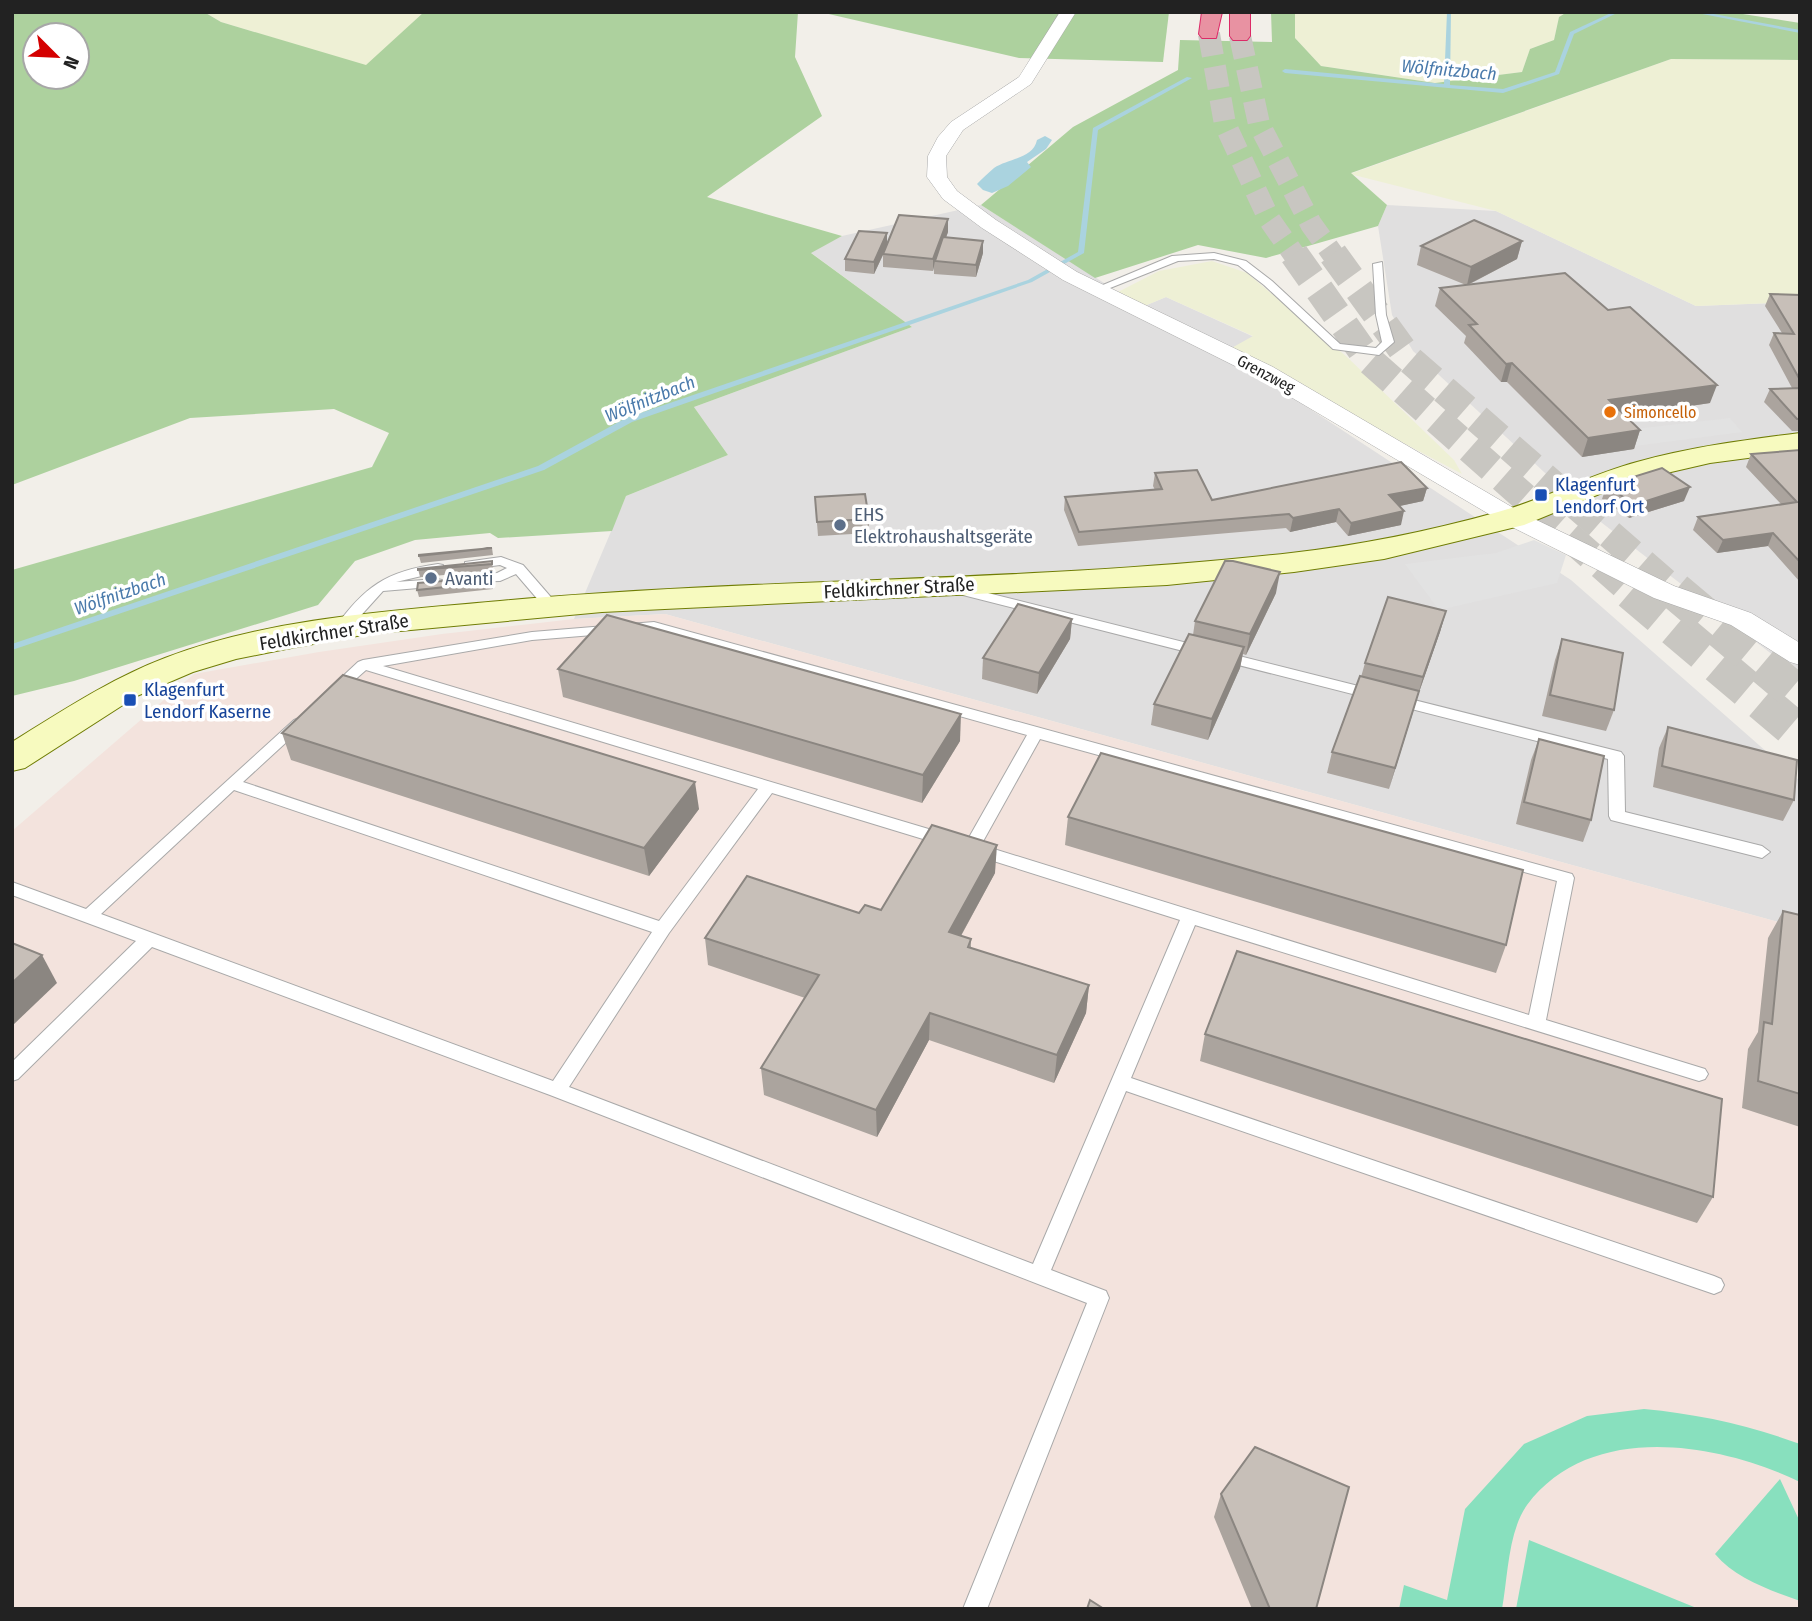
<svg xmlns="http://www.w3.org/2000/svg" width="1812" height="1621" font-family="'Fira Sans Condensed',sans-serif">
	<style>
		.residential { fill: #e0dfdf }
		.military { fill: #f3e3dd }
		.farmland { fill: #eef0d5 }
		.forest { fill: #add19e; fill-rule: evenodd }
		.pitch { fill: #88e0be }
		.parking { fill: #e2e2e2 }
		.water { fill: #aad3df }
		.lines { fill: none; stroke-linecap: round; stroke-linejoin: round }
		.stream { fill: #aad3df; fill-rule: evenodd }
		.highway-tunnel-far2 { stroke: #c8c6c1; stroke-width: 22; stroke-dasharray: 22 11; stroke-linecap: butt }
		.highway-tunnel-far1 { stroke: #c8c6c1; stroke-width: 29; stroke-dasharray: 29 15; stroke-linecap: butt }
		.highway-tunnel { stroke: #c8c6c1; stroke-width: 38; stroke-dasharray: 38 19; stroke-linecap: butt }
		.lane-casing { stroke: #a9a9a9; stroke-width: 2 }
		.street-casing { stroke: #a9a9a9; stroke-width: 1 }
		.secondary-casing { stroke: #707d05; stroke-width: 2 }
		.highway-casing { stroke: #dc2a67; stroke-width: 2 }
		.lane { fill: #fff; fill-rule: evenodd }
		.street { fill: #fff; fill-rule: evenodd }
		.secondary { fill: #f7fabf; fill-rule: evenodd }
		.highway { fill: #e892a2; fill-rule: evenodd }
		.wall { fill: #aba49e }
		.shaded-wall { fill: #8b8681 }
		.building { fill: #c7bfb8; stroke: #8b8681; stroke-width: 2 }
		.food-dot { fill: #e8710a; stroke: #fff; stroke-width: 2.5 }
		.transit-dot { fill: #1a4fb4; stroke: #fff; stroke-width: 2.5 }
		.service-dot { fill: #5c6f8a; stroke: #fff; stroke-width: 2.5 }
		.labels { text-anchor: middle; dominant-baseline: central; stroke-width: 7; stroke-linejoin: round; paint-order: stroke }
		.far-street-label { font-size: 16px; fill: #222; stroke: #fff }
		.far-food-label { font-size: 16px; fill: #c56008; stroke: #fff; text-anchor: start }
		.far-water-label { font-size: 18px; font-style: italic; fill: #4a7aab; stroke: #fff }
		.transit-label { font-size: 19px; fill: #164399; stroke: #fff; text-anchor: start }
		.service-label { font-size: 19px; fill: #4e5e75; stroke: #fff; text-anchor: start }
		.street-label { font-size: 19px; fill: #222; stroke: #fff }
	</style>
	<rect width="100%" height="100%" fill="#f2efe9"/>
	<g class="residential">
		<polygon points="981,205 1142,307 1166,297 1254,337 1228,350 1313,411 1571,580 1800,781 1800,928 665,614 574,619 626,496 728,455 694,407 912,327 810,252 842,236"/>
		<polygon points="1387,205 1496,211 1696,306 1800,302 1800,676 1584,509 1413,351 1392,315 1378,226"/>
	</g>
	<polygon class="military" points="665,614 1800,928 1800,1609 12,1609 12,831 194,674 319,652 442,634 574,619"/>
	<g class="farmland">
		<polygon points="204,12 424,12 366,66 221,22"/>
		<polygon points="1295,12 1567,12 1559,17 1554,40 1530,49 1522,72 1436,83 1321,66 1295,38"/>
		<polygon points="1671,59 1800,60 1800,302 1696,306 1496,211 1350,174"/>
		<polygon points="1212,261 1247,273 1347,357 1454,460 1462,474 1228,350 1253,336 1166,297 1142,307 1118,292 1159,271"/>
	</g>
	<g class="forest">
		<path d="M 12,12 L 204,12 L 221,22 L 366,65 L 424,12 L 798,12 L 795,57 L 822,116 L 707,197 L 842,236 L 811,253 L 912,327 L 694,407 L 728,455 L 626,496 L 612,531 L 498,538 L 490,533 L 415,540 L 355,561 L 318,605 L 74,681 L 12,696 L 12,570 L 372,467 L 389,433 L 334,409 L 190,418 L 12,485 ZM 35,35 L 77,35 L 77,77 L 35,77 Z"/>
		<polygon points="820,12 1169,12 1163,62 1019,58"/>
		<polygon points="1271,12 1295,12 1295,38 1321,66 1435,83 1522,72 1530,49 1554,40 1559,17 1567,12 1730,12 1800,23 1800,60 1671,59 1351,173 1387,205 1378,226 1266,258 1198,245 1095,278 981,205 1073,127 1178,70 1180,40 1272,42"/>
	</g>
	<g class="pitch">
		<path d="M 1644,1409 C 1698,1414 1748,1425 1800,1444 L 1800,1482 C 1717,1442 1590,1421 1527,1505 C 1508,1532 1508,1576 1502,1609 L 1399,1609 L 1404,1585 L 1447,1600 L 1465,1509 L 1524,1444 L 1587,1416 Z"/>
		<path d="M 1780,1479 L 1800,1522 L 1800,1601 C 1770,1590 1736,1579 1715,1554 Z"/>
		<polygon points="1529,1540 1699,1609 1516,1609"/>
	</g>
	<g class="parking">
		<polygon points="1730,418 1742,432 1635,446 1618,431"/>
		<polygon points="1534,540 1566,555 1557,583 1439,610 1405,564 1496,553"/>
	</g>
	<path class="water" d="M 1045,136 L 1052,140 L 1046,149 L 1027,162 L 1031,167 L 1008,186 L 992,193 L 983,190 L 977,184 C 982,179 988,173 994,168 C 1009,158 1033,159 1037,140 Z"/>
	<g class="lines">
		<g class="stream">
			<polygon points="1447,12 1451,12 1450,85 1503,89 1555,72 1570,32 1613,12 1619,12 1574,34 1559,74 1503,93 1285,73 1282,71 1285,69 1444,84"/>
			<polygon points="1692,12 1703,12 1800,30 1800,33"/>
			<polygon points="1187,77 1192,78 1098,130 1084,253 1032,282 632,422 544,470 12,650 12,644 538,466 626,418 1028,280 1078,252 1093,128"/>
		</g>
		<g class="highway-tunnel-far2">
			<polyline points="1209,34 1225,124 1269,219 1295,256"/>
			<polyline points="1240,36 1259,124 1311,224 1334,256"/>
		</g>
		<g class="highway-tunnel-far1">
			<polyline points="1294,254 1368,359 1633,593"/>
			<polyline points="1333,254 1410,360 1677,593"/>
		</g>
		<g class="highway-tunnel">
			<polyline points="1631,591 1800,734"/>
			<polyline points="1675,591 1800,696"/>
		</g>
		<defs>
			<g id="lane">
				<polygon points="1214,253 1246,261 1272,281 1340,344 1376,348 1382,342 1376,315 1373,264 1382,262 1386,315 1394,342 1379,355 1333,349 1264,285 1238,265 1214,259 1178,261 1100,292 1091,290 1172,256"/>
				<polygon points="501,557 523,565 556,603 558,606 556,609 546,609 516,574 500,581 468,582 466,579 468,576 497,573 507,568 500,565 470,569 465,568 465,562"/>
				<path d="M 438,564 L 443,565 L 443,571 L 396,582 L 437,579 L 442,580 L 444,583 L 442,586 L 383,591 L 346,632 L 336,632 L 334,629 C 364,587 386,571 438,564 Z"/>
				<polygon points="956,585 1621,752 1624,756 1625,812 1762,846 1770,852 1762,858 1611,820 1609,816 1608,759 951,592 949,589 951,586"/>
				<path d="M 654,622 L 1572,874 L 1574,878 L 1546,1020 L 1705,1069 L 1708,1074 L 1705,1079 L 1699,1081 L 1195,925 L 1131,1078 L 1714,1276 L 1721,1279 L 1724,1285 L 1721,1291 L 1714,1294 L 1126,1091 L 1051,1270 L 1106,1291 L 1109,1298 L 987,1609 L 963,1609 L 1087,1303 L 550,1095 L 152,947 L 18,1079 L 12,1081 L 12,1062 L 136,941 L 12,895 L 12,882 L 86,909 L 294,720 L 299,718 L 306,723 L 304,726 L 243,782 L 659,921 L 758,789 L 366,670 L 341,692 L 336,694 L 329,689 L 358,662 L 363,660 L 532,632 ZM 654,630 L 1027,735 L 963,848 L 965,852 L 1180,920 L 1033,1264 L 569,1087 L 669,933 L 772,793 L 946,846 L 954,840 L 952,836 L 383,666 L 532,640 ZM 1040,739 L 1557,881 L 1529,1015 L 981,845 ZM 234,790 L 652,932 L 553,1081 L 101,914 Z"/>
			</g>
			<polygon id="street" points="1060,12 1076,12 1031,84 963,130 946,156 947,177 957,191 996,220 1077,272 1273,367 1522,513 1674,586 1751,613 1800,643 1800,665 1790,662 1731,625 1654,598 1504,523 1257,377 1063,280 982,228 943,199 927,177 928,156 938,137 951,122 1019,77"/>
			<path id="secondary" d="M 1800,433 L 1800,451 L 1710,463 L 1658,475 L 1624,484 L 1524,525 L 1384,559 L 1294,572 L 1167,585 L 602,612 L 368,634 L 286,649 L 236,659 L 193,672 L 137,696 L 25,768 L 12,771 L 12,742 C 62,711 110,679 165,658 C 269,618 390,611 500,601 C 763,577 1028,583 1291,553 C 1361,545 1430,531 1498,512 C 1545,499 1589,475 1637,462 C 1690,447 1745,440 1800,433 Z"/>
			<g id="highway">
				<polygon points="1202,12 1222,12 1216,38 1202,38 1199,34"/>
				<polygon points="1230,12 1250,12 1250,36 1247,40 1233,40 1230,36"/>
			</g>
		</defs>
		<use href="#lane" class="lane-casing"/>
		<use href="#street" class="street-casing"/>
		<use href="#secondary" class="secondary-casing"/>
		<use href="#highway" class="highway-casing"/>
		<use href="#lane" class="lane"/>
		<use href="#street" class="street"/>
		<use href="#secondary" class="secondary"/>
		<use href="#highway" class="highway"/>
	</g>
	<g class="wall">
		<polygon points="948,232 946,238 983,253 976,277 934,274 934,266 933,271 883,267 883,255 874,274 845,271 845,259 887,233 887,243"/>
		<polygon points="1522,241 1517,259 1468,285 1710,403 1625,416 1640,430 1634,449 1582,457 1507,382 1501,382 1464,343 1466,336 1435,306 1440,288 1466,285 1417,265 1421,246"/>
		<polygon points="1770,294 1800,295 1800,431 1792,431 1764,402 1770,389 1792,388 1769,345 1774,333 1782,333 1765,306"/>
		<polygon points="1800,450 1800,582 1768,546 1717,553 1693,530 1698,517 1781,504 1746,467 1751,454"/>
		<polygon points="1155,473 1212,500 1427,488 1423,501 1399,506 1401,525 1348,536 1336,522 1290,532 1286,528 1078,546 1064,510 1065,497 1155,490 1153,486"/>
		<polygon points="1607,485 1684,501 1629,518 1602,499"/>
		<polygon points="815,497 869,519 869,533 818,536"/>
		<polygon points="492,548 493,555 421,563 419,556"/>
		<polygon points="492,561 493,571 420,577 418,569"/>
		<polygon points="492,577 493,589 419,597 417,590"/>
		<polygon points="1276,593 1246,655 1243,654 1240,668 1208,740 1151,725 1154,704 1193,635 1195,621"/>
		<polygon points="1446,611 1440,632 1417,698 1389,789 1327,773 1332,752 1361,677 1365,663"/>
		<polygon points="1072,619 1070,639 1037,694 982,679 983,658"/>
		<polygon points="1562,639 1614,710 1606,731 1542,716 1555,660"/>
		<polygon points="558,669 960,741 922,803 563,697"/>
		<polygon points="1668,727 1794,800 1783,821 1653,787 1659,748"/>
		<polygon points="282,733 699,809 649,876 291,760"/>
		<polygon points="1539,739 1591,820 1583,842 1516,824 1531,760"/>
		<polygon points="1068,817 1506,945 1496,973 1065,845"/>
		<polygon points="995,873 961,936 971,939 971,948 1089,985 1086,1013 1054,1083 929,1040 877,1137 764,1095 761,1068 805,998 708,965 705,938 881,910"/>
		<polygon points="1783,911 1800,915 1800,1127 1742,1108 1748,1049 1758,1032 1768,938"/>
		<polygon points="1205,1034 1713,1197 1697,1223 1200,1061"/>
		<polygon points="1221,1494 1316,1609 1252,1609 1214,1517"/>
	</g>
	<g class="shaded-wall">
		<polygon points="948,219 948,232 936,262 935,261 933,271 933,259"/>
		<polygon points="887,233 887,246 874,274 874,262"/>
		<polygon points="983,241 983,253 976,277 976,265"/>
		<polygon points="1522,241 1517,259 1467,285 1471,267"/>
		<polygon points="1512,363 1507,382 1501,382 1506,364"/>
		<polygon points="1717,385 1710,403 1603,419 1609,400"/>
		<polygon points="1640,430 1634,449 1582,457 1588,438"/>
		<polygon points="1690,487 1684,501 1629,518 1634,505"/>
		<polygon points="1427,488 1423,501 1386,509 1389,495"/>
		<polygon points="1339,509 1336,522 1290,532 1293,518"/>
		<polygon points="1404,511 1401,525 1348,536 1351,523"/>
		<polygon points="1773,533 1768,546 1717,553 1723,540"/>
		<polygon points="1280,572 1276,593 1246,655 1250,634"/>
		<polygon points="1446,611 1440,632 1417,698 1423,677"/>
		<polygon points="1072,619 1070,639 1037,694 1039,673"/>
		<polygon points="1244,647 1240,668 1208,740 1212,719"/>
		<polygon points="1419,691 1413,712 1389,789 1395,768"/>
		<polygon points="961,714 960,741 922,803 923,775"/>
		<polygon points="695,782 699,809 649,876 644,848"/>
		<polygon points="997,845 995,873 948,959 949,932"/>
		<polygon points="42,955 57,983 12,1026 12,983"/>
		<polygon points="1089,985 1086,1013 1054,1083 1057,1055"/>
		<polygon points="930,1013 929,1040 877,1137 876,1110"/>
	</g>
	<g class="building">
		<polygon points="899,215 948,219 933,259 883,254"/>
		<polygon points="1474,220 1522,241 1471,267 1421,246"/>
		<polygon points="859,231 887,233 874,262 845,259"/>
		<polygon points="943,237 983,241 976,265 935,261"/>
		<polygon points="1565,273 1608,310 1630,307 1717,385 1609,400 1640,430 1588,438 1512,363 1506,364 1469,325 1477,324 1440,288"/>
		<polygon points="1770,294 1800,295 1800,380 1774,333 1794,334"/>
		<polygon points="1800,388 1800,419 1797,419 1770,389"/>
		<polygon points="1800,450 1800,562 1773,533 1723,540 1698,517 1797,502 1751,454"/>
		<polygon points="1401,462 1427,488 1389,495 1404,511 1351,523 1339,509 1293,518 1289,514 1079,532 1065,497 1162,489 1155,473 1197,470 1212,500"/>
		<polygon points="1662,468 1690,487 1634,505 1607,485"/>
		<polygon points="865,494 869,519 817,522 815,497"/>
		<polygon points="492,548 419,556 419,555"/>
		<polygon points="492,561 492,564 418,570 418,569"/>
		<polygon points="1225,561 1233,561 1280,572 1250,634 1195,621"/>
		<polygon points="492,577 492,582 417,590 418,583"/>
		<polygon points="1388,597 1446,611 1423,677 1365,663"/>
		<polygon points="1018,604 1072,619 1039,673 983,658"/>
		<polygon points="607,615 961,714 923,775 558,669"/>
		<polygon points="1189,634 1244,647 1212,719 1154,704"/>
		<polygon points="1562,639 1623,653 1614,710 1550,695"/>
		<polygon points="343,675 695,782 644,848 282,733"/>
		<polygon points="1360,676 1419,691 1395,768 1332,752"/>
		<polygon points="1668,727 1797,760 1794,800 1662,766"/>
		<polygon points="1539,739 1604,756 1591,820 1524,802"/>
		<polygon points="1101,753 1523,870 1506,945 1068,817"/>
		<polygon points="932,825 997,845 949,932 971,939 968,947 1089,985 1057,1055 930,1013 876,1110 761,1068 819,975 705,938 747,876 859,913 865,905 881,910"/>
		<polygon points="1783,911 1800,915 1800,1094 1758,1081 1764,1022 1772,1024"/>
		<polygon points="12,943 42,955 12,983"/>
		<polygon points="1237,951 1722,1099 1713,1197 1205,1034"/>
		<polygon points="1255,1447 1349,1487 1316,1609 1270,1609 1221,1494"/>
		<polygon points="1090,1600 1104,1609 1087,1609"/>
	</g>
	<circle class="food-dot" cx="1610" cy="412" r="7"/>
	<g class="transit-dot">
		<rect x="1534" y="488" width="14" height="14" rx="3.5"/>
		<rect x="123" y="693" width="14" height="14" rx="3.5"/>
	</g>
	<g class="service-dot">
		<circle cx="840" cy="525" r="7"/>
		<circle cx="431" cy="578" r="7"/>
	</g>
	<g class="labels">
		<g class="far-street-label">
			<text transform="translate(1266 374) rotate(28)">Grenzweg</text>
		</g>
		<g class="far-food-label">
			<text x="1624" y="412">Simoncello</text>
		</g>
		<g class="far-water-label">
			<text transform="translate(1449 70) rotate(5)">Wölfnitzbach</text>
			<text transform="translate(650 399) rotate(-22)">Wölfnitzbach</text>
			<text transform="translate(120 594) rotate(-19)">Wölfnitzbach</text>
		</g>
		<g class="transit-label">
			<text x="1555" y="484">Klagenfurt<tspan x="1555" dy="22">Lendorf Ort</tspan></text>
			<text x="144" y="689">Klagenfurt<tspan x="144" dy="22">Lendorf Kaserne</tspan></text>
		</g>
		<g class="service-label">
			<text x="854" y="514">EHS<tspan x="854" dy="22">Elektrohaushaltsgeräte</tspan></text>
			<text x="445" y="578">Avanti</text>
		</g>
		<g class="street-label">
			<text transform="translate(899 588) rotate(-3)">Feldkirchner Straße</text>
			<text transform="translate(334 632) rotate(-9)">Feldkirchner Straße</text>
		</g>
	</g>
	<rect width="1812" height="1621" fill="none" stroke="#222222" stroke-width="28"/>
	<g transform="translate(56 56) rotate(114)"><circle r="33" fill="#ffffff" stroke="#a7a7a7" stroke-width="2"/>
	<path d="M0-5L12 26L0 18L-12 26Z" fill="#d40000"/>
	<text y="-10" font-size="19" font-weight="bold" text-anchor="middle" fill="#222222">N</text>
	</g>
</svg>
